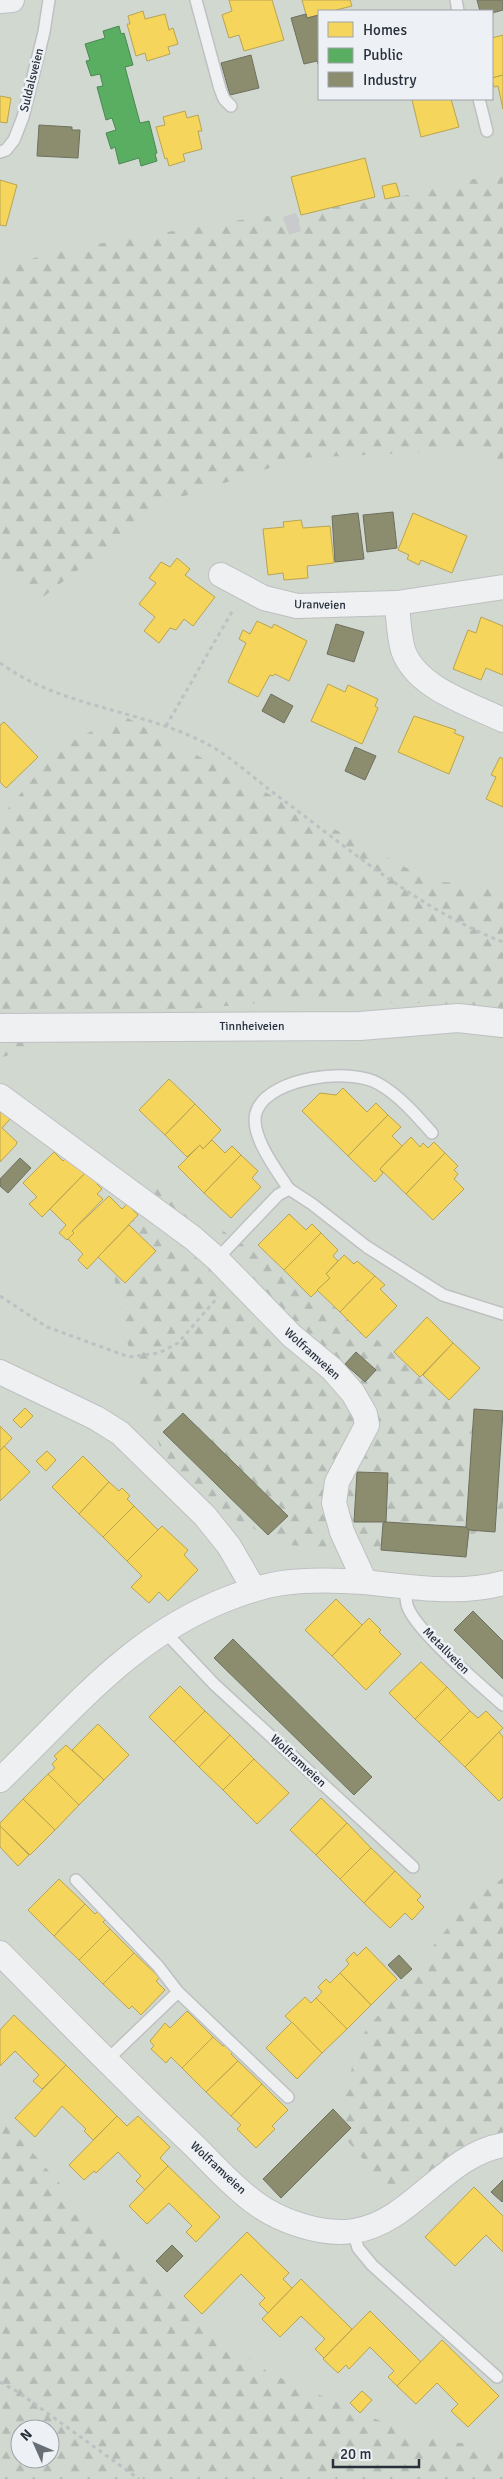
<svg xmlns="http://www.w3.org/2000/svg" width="503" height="2479" font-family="Signika,sans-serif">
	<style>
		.green { fill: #d1d8d0; fill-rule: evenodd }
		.forest { fill: url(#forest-firs); fill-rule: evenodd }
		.homes { fill: #f6d55c; stroke: #b8a452 }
		.public { fill: #5aae61; stroke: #4b8856 }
		.industry { fill: #8c8c6e; stroke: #6e705f }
		.building { fill: #c8cacc }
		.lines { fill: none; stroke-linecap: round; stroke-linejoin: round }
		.service-casing { stroke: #bec0c2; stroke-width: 14 }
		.minor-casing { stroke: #bec0c2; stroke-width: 26 }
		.tertiary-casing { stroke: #bec0c2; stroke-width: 30 }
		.path { stroke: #bec0c3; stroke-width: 3; stroke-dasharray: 4 4; stroke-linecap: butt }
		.service { stroke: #eff0f1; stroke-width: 11 }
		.minor { stroke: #eff0f1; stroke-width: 24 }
		.tertiary { stroke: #eff0f1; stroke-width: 28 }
		.labels { text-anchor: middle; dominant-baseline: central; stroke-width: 5; stroke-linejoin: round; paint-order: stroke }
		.street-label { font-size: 12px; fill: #28303b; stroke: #edf0f4 }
	</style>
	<defs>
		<pattern id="forest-firs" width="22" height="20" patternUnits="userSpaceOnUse" patternTransform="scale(1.25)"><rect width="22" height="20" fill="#d1d8d0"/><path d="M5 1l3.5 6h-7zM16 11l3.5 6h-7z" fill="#b3bab4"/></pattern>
	</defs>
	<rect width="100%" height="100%" fill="#e0e2e4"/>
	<path class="green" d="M 0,0 L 503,0 L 503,2479 L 0,2479 ZM 319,11 L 492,11 L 492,99 L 319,99 ZM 20,2429 L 50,2429 L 50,2459 L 20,2459 Z"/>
	<g class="forest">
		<polygon points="503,172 503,466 471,450 300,458 166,502 43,597 0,567 0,270 15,263 68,249 227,222 394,198"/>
		<polygon points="122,715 431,881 503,887 503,1021 458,1004 294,1000 123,1015 0,1058 0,818 58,749"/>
		<polygon points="156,1185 347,1316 479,1421 503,1498 503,1508 451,1555 287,1545 173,1489 125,1335 105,1228 130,1191"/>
		<polygon points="503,1878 503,2144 388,2189 335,2126 361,2037 466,1905"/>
		<path d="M 0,2116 L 133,2266 L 269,2373 L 413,2435 L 503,2450 L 503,2479 L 0,2479 ZM 20,2429 L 50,2429 L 50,2459 L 20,2459 Z"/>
	</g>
	<g class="homes">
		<polygon points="229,0 272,0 284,40 244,51 239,35 229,38 222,15 232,11"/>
		<polygon points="302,0 350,0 352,6 332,11 319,11 319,15 307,18"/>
		<polygon points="143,11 145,19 165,14 169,30 173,28 178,44 168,47 170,54 147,61 145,53 136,56 127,24 130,24 128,16"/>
		<polygon points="503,35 503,75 492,78 492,38"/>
		<polygon points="503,75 503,109 498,86 494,87 492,80 492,78"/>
		<polygon points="0,96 11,98 7,123 0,122"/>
		<polygon points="416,99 451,99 459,127 421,137 412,100"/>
		<polygon points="185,111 187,118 198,115 202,131 198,131 202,149 183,154 185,161 169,166 167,158 165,159 156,127 165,125 163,117"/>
		<polygon points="365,158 375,197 301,215 291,177"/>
		<polygon points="0,180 17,185 6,226 0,225"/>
		<polygon points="396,183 400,196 385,199 382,186"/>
		<polygon points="413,513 467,536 452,573 421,560 419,565 407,559 409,555 398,550"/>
		<polygon points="301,520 303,528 330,526 334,563 307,566 308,578 284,580 283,573 268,575 263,529 284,527 283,522"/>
		<polygon points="177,558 190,569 185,575 215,597 193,626 184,619 176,630 170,628 159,643 144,631 155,617 139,604 156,583 149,578 161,562 170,567"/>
		<polygon points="481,617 503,626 503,675 486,668 481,680 453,669 468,630 476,633"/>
		<polygon points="257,621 272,628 274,624 307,641 289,681 275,674 273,676 270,675 258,697 228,682 246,643 239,639 243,630 250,634"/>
		<polygon points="328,684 345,692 348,685 378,699 375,706 378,708 362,744 311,721"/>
		<polygon points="414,716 456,730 454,733 464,737 449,774 398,752"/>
		<polygon points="4,722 38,757 6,788 0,782 0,725"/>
		<polygon points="500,757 503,759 503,807 486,799 496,777 491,775"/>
		<polygon points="169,1079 195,1104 165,1135 139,1110"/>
		<polygon points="343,1088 367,1112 376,1103 388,1115 348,1156 302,1111 320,1093 336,1095"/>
		<polygon points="195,1104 221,1130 203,1149 200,1145 187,1157 165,1135"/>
		<polygon points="0,1108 11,1118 2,1128 17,1142 16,1145 0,1162"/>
		<polygon points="388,1115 401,1127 392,1136 402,1146 380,1169 383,1173 375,1182 348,1156"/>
		<polygon points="411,1137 420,1147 423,1143 428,1148 434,1142 445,1153 406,1194 380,1169"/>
		<polygon points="212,1140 225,1153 232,1146 241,1155 204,1193 178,1167 200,1145 203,1149"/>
		<polygon points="54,1152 63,1161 68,1156 90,1168 42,1217 29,1204 37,1197 23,1183"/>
		<polygon points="445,1153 458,1166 454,1170 458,1174 454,1179 464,1189 433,1220 406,1194"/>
		<polygon points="241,1155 258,1171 252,1178 261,1187 231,1218 204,1193"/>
		<polygon points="90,1168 101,1179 97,1184 102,1189 97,1194 103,1199 72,1231 74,1233 67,1240 59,1233 66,1225 50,1209"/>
		<polygon points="109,1196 122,1209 127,1204 138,1215 87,1269 78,1260 83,1254 68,1239 74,1233 72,1231"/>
		<polygon points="289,1214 306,1230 312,1224 321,1233 284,1270 258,1245"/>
		<polygon points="129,1225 156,1251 125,1283 98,1257"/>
		<polygon points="321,1233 338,1250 333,1256 338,1261 326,1274 330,1278 311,1297 284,1270"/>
		<polygon points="344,1255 354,1264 357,1261 375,1276 340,1312 317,1290 330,1278 326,1274"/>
		<polygon points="375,1276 385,1285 380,1289 397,1306 366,1338 340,1312"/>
		<polygon points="427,1317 453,1343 420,1377 394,1352"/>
		<polygon points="453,1343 480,1368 449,1400 423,1375"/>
		<polygon points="25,1408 33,1416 21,1428 13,1420"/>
		<polygon points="0,1426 12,1438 0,1451"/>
		<polygon points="4,1446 30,1472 0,1501 0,1451"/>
		<polygon points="47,1451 56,1460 46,1471 36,1461"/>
		<polygon points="83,1456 109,1482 79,1514 52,1487"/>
		<polygon points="109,1482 119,1491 122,1488 130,1496 127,1499 134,1506 103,1537 79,1514"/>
		<polygon points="134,1506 158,1530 127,1561 103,1537"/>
		<polygon points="162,1526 188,1550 184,1555 198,1570 168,1601 159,1592 149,1603 131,1587 142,1576 127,1561"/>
		<polygon points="336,1599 362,1625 332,1656 305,1630"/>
		<polygon points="369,1618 381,1630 379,1632 401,1654 366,1690 332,1656"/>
		<polygon points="421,1662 447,1687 415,1719 389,1693"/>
		<polygon points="180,1686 205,1711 174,1742 149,1717"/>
		<polygon points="447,1687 470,1711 439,1742 415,1719"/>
		<polygon points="205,1711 230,1735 199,1767 174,1742"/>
		<polygon points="470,1711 478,1718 486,1711 503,1728 465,1767 439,1742"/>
		<polygon points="98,1724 129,1755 104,1780 72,1750"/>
		<polygon points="499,1732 503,1737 503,1797 499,1801 465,1767"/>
		<polygon points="230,1735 254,1759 223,1790 199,1767"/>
		<polygon points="66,1745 104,1780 79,1805 48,1774 55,1768 52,1764 57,1759 54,1756"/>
		<polygon points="254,1759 289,1793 257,1824 223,1790"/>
		<polygon points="48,1774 79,1805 55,1830 23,1799"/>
		<polygon points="321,1798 347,1823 316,1855 290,1830"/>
		<polygon points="23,1799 55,1830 30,1855 0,1826 0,1823"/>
		<polygon points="347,1823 371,1848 340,1879 316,1855"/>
		<polygon points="0,1826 29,1855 18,1866 0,1847"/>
		<polygon points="371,1848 395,1871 364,1903 340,1879"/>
		<polygon points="395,1871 421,1896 417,1900 424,1907 412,1920 405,1913 390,1928 364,1903"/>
		<polygon points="59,1879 85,1904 54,1936 28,1910"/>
		<polygon points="85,1904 95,1914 98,1911 106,1919 103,1922 110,1929 79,1960 54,1936"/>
		<polygon points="110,1929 134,1953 103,1984 79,1960"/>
		<polygon points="366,1947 397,1979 371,2005 340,1973 349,1964 346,1960 354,1952 357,1956"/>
		<polygon points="134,1953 160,1978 156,1981 165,1990 141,2015 132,2006 129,2009 103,1984"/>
		<polygon points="340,1973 371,2005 347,2029 316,1998 322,1992 318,1987 326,1979 330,1983"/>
		<polygon points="305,1997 311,2003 316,1998 347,2029 322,2053 285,2016"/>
		<polygon points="187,2011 213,2037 182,2068 171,2057 166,2063 151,2049 154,2046 150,2041 165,2023 170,2028"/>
		<polygon points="14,2015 66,2065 42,2089 33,2081 39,2075 15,2051 0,2066 0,2030"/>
		<polygon points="292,2022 322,2053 297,2079 266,2048"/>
		<polygon points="213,2037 223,2046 226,2044 234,2052 231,2054 238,2061 206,2092 182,2068"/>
		<polygon points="238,2061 262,2084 231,2116 206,2092"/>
		<polygon points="66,2065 117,2116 93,2140 84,2131 86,2129 62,2106 35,2137 15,2118"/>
		<polygon points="262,2084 288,2110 272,2126 275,2129 256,2148 237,2129 241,2125 231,2116"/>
		<polygon points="117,2116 127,2126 138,2116 170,2147 160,2158 168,2166 145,2190 136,2181 141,2176 118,2152 96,2173 94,2171 84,2180 69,2165"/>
		<polygon points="168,2166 220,2217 196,2242 186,2232 192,2226 169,2203 147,2224 129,2206"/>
		<polygon points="474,2187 503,2216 503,2252 486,2235 455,2266 425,2237"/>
		<polygon points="247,2232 289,2273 283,2279 292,2288 268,2313 259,2304 265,2298 241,2274 202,2314 184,2296"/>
		<polygon points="301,2279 352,2329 324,2358 315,2349 325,2339 301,2316 280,2337 262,2319"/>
		<polygon points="370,2311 421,2362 397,2386 388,2377 394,2371 370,2347 349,2369 346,2365 338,2373 323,2359"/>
		<polygon points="442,2340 499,2396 468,2427 451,2411 458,2404 437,2383 416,2404 397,2386"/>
		<polygon points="362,2391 372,2400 360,2413 350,2403"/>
	</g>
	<polygon class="public" points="119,26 121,34 124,33 133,65 125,67 140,123 149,121 157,153 155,154 157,161 141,166 139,158 119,164 115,147 111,149 106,133 116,130 112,118 106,120 97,87 103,86 100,74 91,76 86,61 90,60 85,44 105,38 103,31"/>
	<g class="industry">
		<polygon points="477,0 503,0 503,10 492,13 480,11"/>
		<polygon points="306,14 307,18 319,15 318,64 317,61 304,64 291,18"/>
		<polygon points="251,55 259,88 230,95 221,63"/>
		<polygon points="39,125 72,127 72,130 80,130 78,158 37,156"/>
		<polygon points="393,512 397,548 367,552 363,515"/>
		<polygon points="358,513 364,559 335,562 332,516"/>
		<polygon points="336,624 364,632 354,662 327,654"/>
		<polygon points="271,694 293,706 284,723 262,711"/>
		<polygon points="355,747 376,756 365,780 345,771"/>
		<polygon points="20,1158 31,1168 8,1193 0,1186 0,1179"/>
		<polygon points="356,1352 376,1370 365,1382 345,1364"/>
		<polygon points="474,1409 503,1411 495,1532 469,1530 466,1527"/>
		<polygon points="183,1413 288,1516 268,1535 163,1432"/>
		<polygon points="357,1472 388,1473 386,1522 354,1522"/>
		<polygon points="386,1522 466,1527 469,1530 466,1557 381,1550 383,1523"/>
		<polygon points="473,1611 503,1641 503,1679 454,1630"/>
		<polygon points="233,1639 372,1777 354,1795 214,1658"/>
		<polygon points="399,1955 412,1969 401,1979 388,1965"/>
		<polygon points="333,2109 351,2128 281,2198 263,2179"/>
		<polygon points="503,2180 503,2200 502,2202 491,2192"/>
		<polygon points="172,2245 183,2256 167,2272 156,2261"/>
	</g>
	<polygon class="building" points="296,213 301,231 289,235 283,217"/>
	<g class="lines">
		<defs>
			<g id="service">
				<polyline points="196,0 220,89 224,99 231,106"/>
				<polyline points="456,0 458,11"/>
				<polyline points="479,99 487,131"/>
				<polyline points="0,152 6,150 14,140 23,117 44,32 49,0"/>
				<path d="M 289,1189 C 277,1171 247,1132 257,1110 C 271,1077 351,1067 379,1084 C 400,1096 417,1116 432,1133"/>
				<polyline points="217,1259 278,1195 289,1189 312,1204 367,1247 443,1295 503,1314"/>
				<path d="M 404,1586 C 405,1592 406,1599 407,1605 C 415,1631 481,1685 503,1705"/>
				<polyline points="164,1631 214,1684 413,1867"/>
				<polyline points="76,1880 158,1966 178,1992"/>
				<polyline points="106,2061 178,1992 288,2097"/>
				<polyline points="353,2231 358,2248 372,2265 497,2377"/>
			</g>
			<g id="minor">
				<polyline points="0,1 12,0"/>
				<polyline points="221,575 264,598 297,606 397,603 503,587"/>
				<path d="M 397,603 C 398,618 399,635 403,650 C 416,688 470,704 503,720"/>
				<path d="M 0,1096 L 193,1238 L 217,1259 L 292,1336 L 332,1369 L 353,1393 L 365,1414 L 367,1425 L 337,1482 L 334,1503 L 342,1532 L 365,1582 C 337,1580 310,1579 282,1583 C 263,1586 245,1592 227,1599 C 130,1637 73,1710 0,1780"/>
				<polyline points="0,1372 96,1418 120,1433 205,1516 229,1546 254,1589"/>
				<path d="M 365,1582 C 407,1587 462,1595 503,1583"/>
				<path d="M 0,1953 C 61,2015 122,2077 185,2137 C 208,2158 229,2184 254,2202 C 279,2221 322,2236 354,2231 C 412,2222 445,2155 503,2145"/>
			</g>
			<polyline id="tertiary" points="0,1028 360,1026 458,1018 503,1023"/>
		</defs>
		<use href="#service" class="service-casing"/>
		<use href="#minor" class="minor-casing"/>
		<use href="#tertiary" class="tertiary-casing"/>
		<g class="path">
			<path d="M 0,663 C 63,709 144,709 211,746 C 233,759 254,778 275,794 C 347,847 418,909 503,942"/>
			<polyline points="166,726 233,610"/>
			<polyline points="0,1296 47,1327 129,1357 159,1353 178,1343 218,1297"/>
			<polyline points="0,2382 18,2392 139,2479"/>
		</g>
		<use href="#service" class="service"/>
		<use href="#minor" class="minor"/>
		<use href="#tertiary" class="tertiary"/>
	</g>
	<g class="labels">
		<g class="street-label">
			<text transform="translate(32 80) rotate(-76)">Suldalsveien</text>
			<text transform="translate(320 605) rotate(1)">Uranveien</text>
			<text x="252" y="1026">Tinnheiveien</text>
			<text transform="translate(312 1354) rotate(42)">Wolframveien</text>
			<text transform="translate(446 1651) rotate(45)">Metallveien</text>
			<text transform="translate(298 1761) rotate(43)">Wolframveien</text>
			<text transform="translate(218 2168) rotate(43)">Wolframveien</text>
		</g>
	</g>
	<rect x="318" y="10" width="175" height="90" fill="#edf0f4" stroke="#9ea3aa"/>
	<rect x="328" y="22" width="25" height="15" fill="#f6d55c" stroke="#9ea3aa"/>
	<text x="363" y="35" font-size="15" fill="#28303b">Homes</text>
	<rect x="328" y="48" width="25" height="15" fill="#5aae61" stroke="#9ea3aa"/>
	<text x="363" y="60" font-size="15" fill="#28303b">Public</text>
	<rect x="328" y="72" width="25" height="15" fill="#8c8c6e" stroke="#9ea3aa"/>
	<text x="363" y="85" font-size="15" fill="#28303b">Industry</text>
	<g transform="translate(35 2444) rotate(315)"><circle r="24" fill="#edf0f4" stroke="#9ea3aa"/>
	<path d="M0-4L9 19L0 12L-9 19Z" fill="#686e76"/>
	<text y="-8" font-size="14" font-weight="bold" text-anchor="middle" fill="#28303b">N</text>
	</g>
	<path d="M333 2459v8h86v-8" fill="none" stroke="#28303b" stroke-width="2.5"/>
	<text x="340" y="2459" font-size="15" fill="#28303b" stroke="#edf0f4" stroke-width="4" paint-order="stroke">20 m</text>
</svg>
